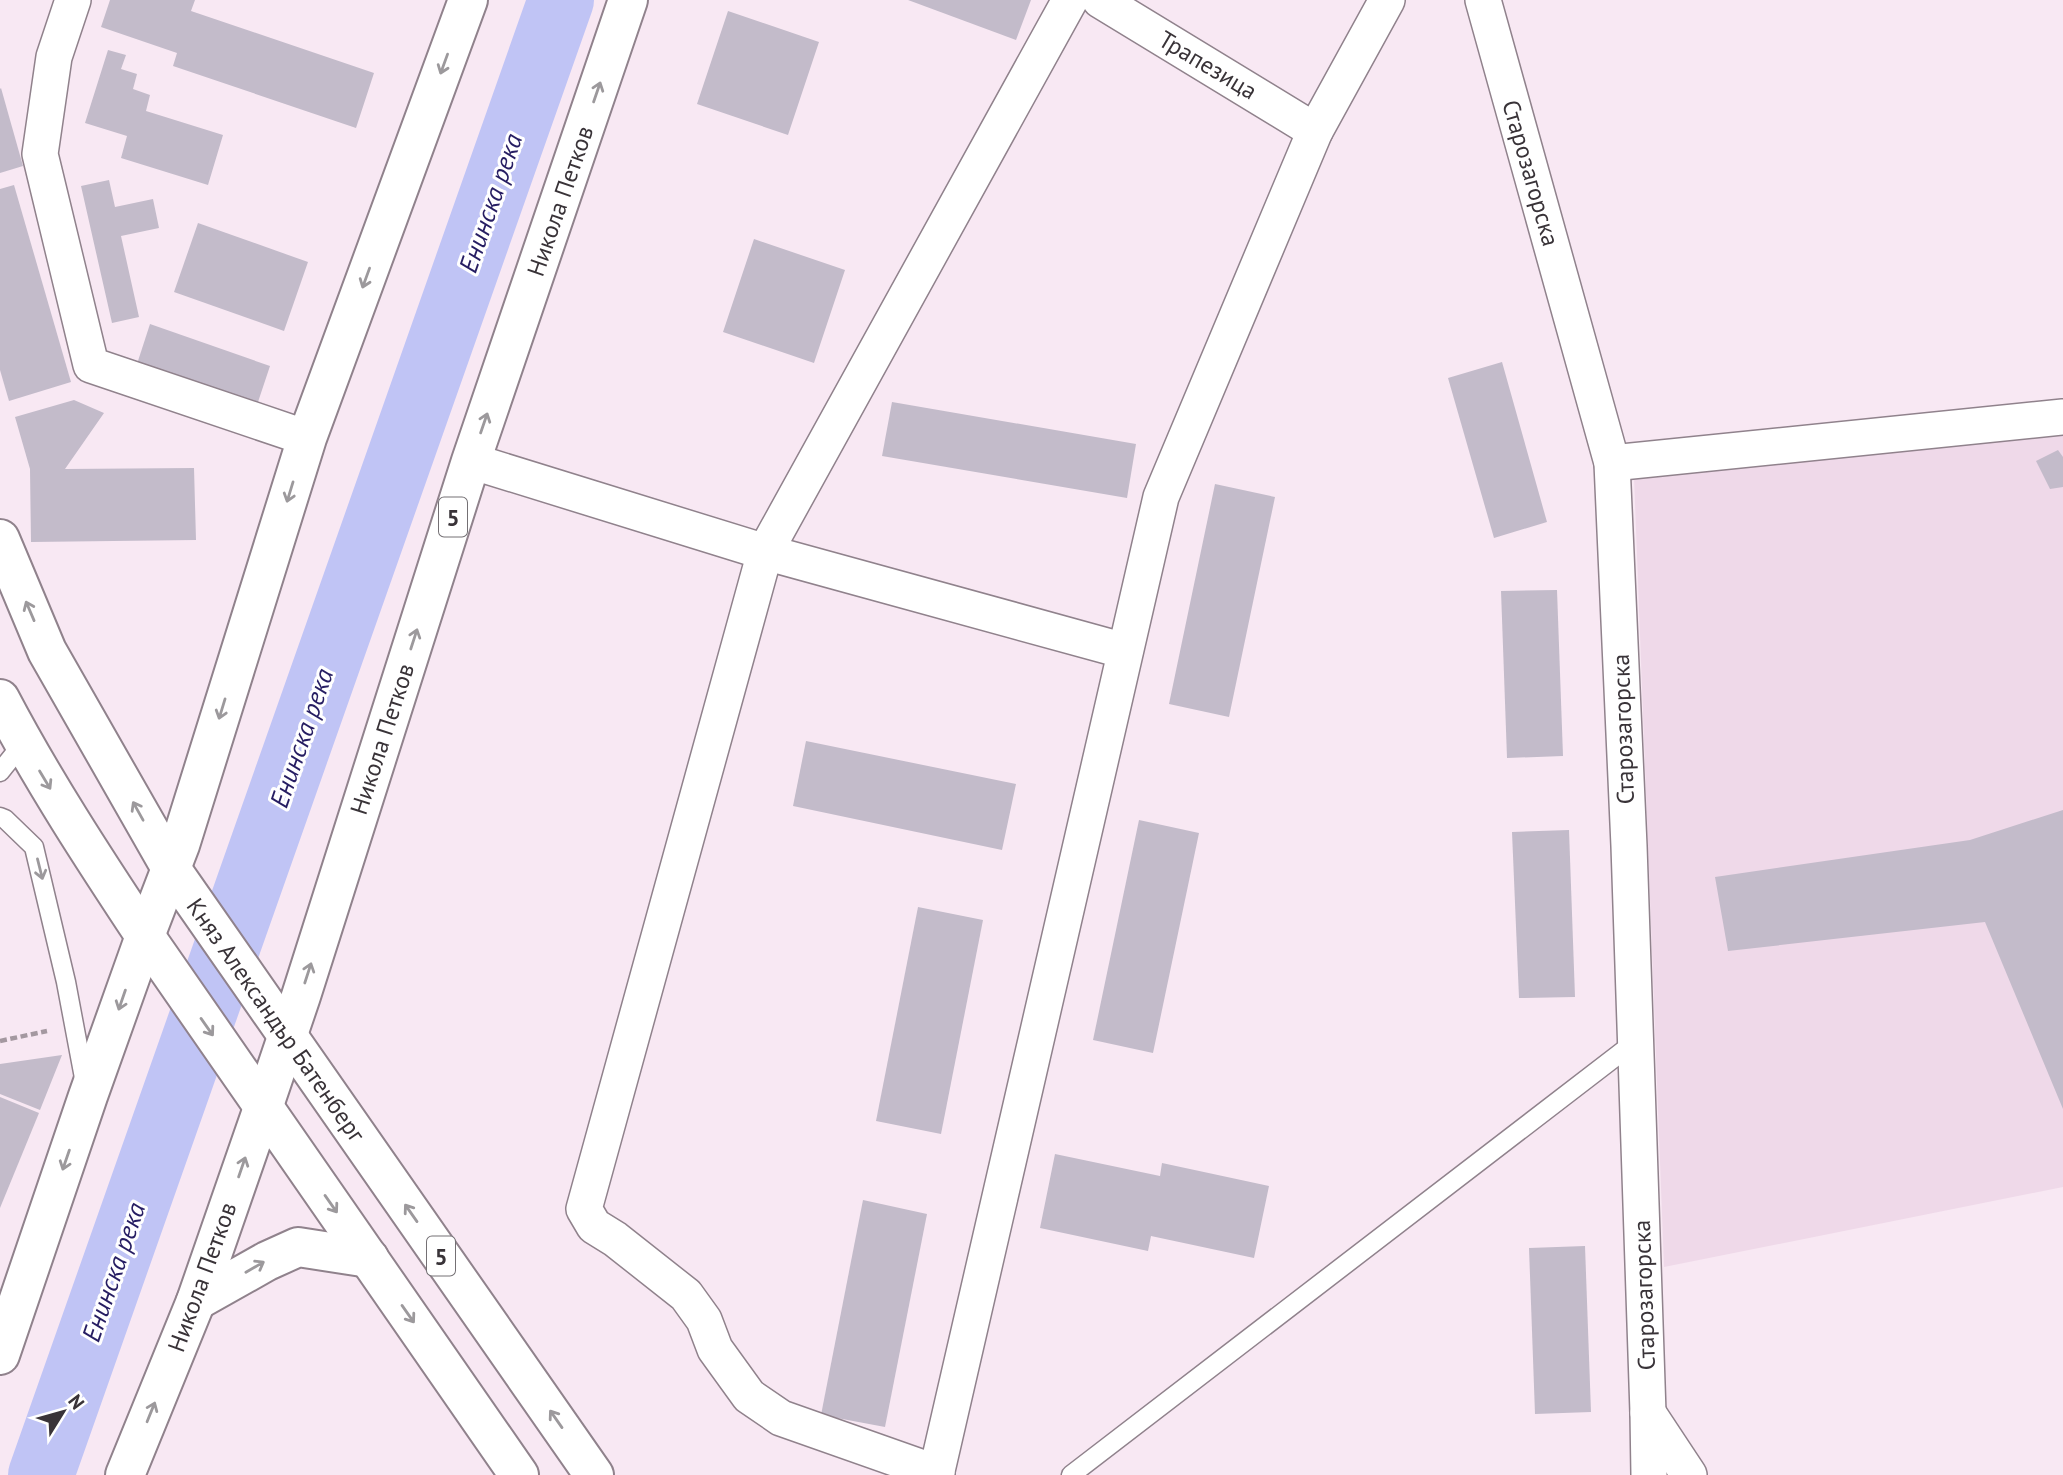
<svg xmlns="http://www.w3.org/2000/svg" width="2063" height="1475" font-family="'PT Sans',sans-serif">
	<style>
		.built { fill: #efd9e9 }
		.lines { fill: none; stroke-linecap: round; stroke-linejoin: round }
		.river { stroke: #c0c4f5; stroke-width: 66 }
		.building { fill: #c3bbca }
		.lane-casing { stroke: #90828c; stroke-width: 21 }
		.street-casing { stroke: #90828c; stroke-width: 38 }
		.secondary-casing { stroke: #90828c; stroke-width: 42 }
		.primary-casing { stroke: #90828c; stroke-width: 42 }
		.path { stroke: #a498a0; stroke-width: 4.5; stroke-dasharray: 7 3.5; stroke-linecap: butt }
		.lane { stroke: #fff; stroke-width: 18 }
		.street { stroke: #fff; stroke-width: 35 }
		.secondary { stroke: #fff; stroke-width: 38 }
		.primary { stroke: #fff; stroke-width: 38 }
		.oneway { stroke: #9c999c }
		.labels { text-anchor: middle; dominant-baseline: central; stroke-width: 6; stroke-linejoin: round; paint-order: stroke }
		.shield { fill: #fff; stroke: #747074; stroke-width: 2 }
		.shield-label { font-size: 23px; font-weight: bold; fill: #393338 }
		.street-label { font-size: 24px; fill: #393338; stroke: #fff }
		.water-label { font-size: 26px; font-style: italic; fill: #261d62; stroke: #fff }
	</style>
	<rect width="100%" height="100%" fill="#f8e8f3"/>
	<polygon class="built" points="2063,433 2063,1187 1664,1267 1634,477"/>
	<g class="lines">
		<polyline class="river" points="41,1475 561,0"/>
	</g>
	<g class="building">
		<polygon points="110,0 195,0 191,11 374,73 356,128 173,66 177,53 101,27"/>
		<polygon points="908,0 1031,0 1016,40"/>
		<polygon points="728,11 819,42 788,135 697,104"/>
		<polygon points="108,50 126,55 121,69 137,74 133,89 150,95 146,111 223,135 208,185 121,158 127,136 85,123"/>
		<polygon points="1,88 23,166 0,173 0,89"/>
		<polygon points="109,180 115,207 153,199 159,228 121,236 139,317 112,323 81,186"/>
		<polygon points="14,185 71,382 9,401 0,370 0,189"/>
		<polygon points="198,223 308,262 284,331 174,292"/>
		<polygon points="754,239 845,270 814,363 723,332"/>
		<polygon points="150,324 270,366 257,405 137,364"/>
		<polygon points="1502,362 1547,522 1494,538 1448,378"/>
		<polygon points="74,400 104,413 65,469 194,468 196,540 31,542 30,469 15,417"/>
		<polygon points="892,402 1136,444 1127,498 882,456"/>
		<polygon points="2058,450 2063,457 2063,487 2050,489 2036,461"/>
		<polygon points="1215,484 1275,497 1229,717 1169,704"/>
		<polygon points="1557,590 1563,756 1507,758 1501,591"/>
		<polygon points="806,741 1016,784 1002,850 793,806"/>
		<polygon points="2063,810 2063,1109 1985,922 1728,951 1715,877 1970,840"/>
		<polygon points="1139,820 1199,833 1153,1053 1093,1040"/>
		<polygon points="1569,830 1575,997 1519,998 1512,832"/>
		<polygon points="918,907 983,920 941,1134 876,1121"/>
		<polygon points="62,1055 40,1110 0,1094 0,1064"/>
		<polygon points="0,1097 39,1113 0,1208"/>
		<polygon points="1055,1154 1160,1176 1162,1163 1269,1186 1254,1258 1151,1236 1148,1251 1040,1228"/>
		<polygon points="863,1200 927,1214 885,1427 821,1415"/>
		<polygon points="1585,1246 1591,1412 1535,1414 1529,1248"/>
	</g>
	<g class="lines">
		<defs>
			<g id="lane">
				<polyline points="0,772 23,743"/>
				<polyline points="0,817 5,819 34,847 66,982 85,1083"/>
				<polyline points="1071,1475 1636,1041"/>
			</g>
			<g id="street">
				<polyline points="73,0 54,57 40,154 91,365 307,438"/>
				<polyline points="1100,0 1315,131"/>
				<polyline points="1483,0 1612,463 1629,846 1648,1413 1649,1475"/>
				<polyline points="471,461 765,552 1125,651"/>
				<polyline points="1612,463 2063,417"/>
				<polyline points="1648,1413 1689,1475"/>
				<polyline points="937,1473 781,1418 749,1396 715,1349 704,1320 686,1295 615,1239 594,1226 584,1209 765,552 1070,0"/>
				<polyline points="936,1475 1161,497 1315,131 1387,0"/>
			</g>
			<g id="secondary">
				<polyline points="0,1355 88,1096 145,936"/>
				<polyline points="125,1475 196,1301 263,1108"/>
			</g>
			<g id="primary">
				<polyline points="0,539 47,651 172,870 594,1475"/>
				<path d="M 0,699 C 43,781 94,859 145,936 L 519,1475"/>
				<polyline points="145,936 180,845 307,438 468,0"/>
				<polyline points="263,1108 301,996 471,461 628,0"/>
				<polyline points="196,1301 267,1261 298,1247 369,1258"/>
			</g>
		</defs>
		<use href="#lane" class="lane-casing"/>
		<use href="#street" class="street-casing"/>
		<use href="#secondary" class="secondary-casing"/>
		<use href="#primary" class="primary-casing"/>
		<polyline class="path" points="0,1041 47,1031"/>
		<use href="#lane" class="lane"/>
		<use href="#street" class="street"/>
		<use href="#secondary" class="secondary"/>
		<use href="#primary" class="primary"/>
	</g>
	<defs><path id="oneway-shaft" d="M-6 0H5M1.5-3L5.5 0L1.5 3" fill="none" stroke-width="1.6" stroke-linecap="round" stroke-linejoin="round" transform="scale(1.75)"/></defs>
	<g class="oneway">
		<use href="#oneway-shaft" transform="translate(444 64) rotate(110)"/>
		<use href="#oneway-shaft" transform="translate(597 92) rotate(-71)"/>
		<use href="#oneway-shaft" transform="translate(366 278) rotate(110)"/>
		<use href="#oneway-shaft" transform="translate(484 423) rotate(-71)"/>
		<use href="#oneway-shaft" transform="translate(290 492) rotate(107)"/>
		<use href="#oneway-shaft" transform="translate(30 611) rotate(-113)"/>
		<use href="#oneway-shaft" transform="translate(414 639) rotate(-72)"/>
		<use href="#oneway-shaft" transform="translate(222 709) rotate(107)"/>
		<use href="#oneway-shaft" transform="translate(45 780) rotate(59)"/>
		<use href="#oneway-shaft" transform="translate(138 811) rotate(-119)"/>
		<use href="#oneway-shaft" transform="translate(40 869) rotate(76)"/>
		<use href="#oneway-shaft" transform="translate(308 973) rotate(-72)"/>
		<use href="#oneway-shaft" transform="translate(122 1000) rotate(109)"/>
		<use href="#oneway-shaft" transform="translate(207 1027) rotate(55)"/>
		<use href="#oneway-shaft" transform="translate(66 1160) rotate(109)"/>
		<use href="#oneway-shaft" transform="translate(242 1167) rotate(-71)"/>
		<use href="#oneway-shaft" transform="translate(331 1204) rotate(55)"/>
		<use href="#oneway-shaft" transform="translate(411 1213) rotate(-125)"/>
		<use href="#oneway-shaft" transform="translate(255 1267) rotate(-30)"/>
		<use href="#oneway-shaft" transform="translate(408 1314) rotate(55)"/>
		<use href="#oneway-shaft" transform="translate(151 1412) rotate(-68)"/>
		<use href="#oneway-shaft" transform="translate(556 1419) rotate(-125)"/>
	</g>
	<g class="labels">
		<g class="shield">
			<rect x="439" y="497.5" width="28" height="39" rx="5"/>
			<rect x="427" y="1236.5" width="28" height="39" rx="5"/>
		</g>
		<g class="shield-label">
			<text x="453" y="517">5</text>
			<text x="441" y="1256">5</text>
		</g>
		<g class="street-label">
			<text transform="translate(1208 65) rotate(31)">Трапезица</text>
			<text transform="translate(1531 173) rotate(74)">Старозагорска</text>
			<text transform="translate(560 201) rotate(-71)">Никола Петков</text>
			<text transform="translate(1623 729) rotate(-92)">Старозагорска</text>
			<text transform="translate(382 739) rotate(-72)">Никола Петков</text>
			<text transform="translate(276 1020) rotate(55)">Княз Александър Батенберг</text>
			<text transform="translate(202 1277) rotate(-70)">Никола Петков</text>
			<text transform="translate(1644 1295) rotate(-92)">Старозагорска</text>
		</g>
		<g class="water-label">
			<text transform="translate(490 203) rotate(-71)">Енинска река</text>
			<text transform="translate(301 738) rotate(-71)">Енинска река</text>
			<text transform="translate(113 1272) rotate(-71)">Енинска река</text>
		</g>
	</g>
	<g transform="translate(63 1412) rotate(53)" stroke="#ffffff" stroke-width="5" paint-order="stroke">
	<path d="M0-5L12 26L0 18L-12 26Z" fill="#393338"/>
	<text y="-10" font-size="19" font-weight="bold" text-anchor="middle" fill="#393338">N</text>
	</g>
</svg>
